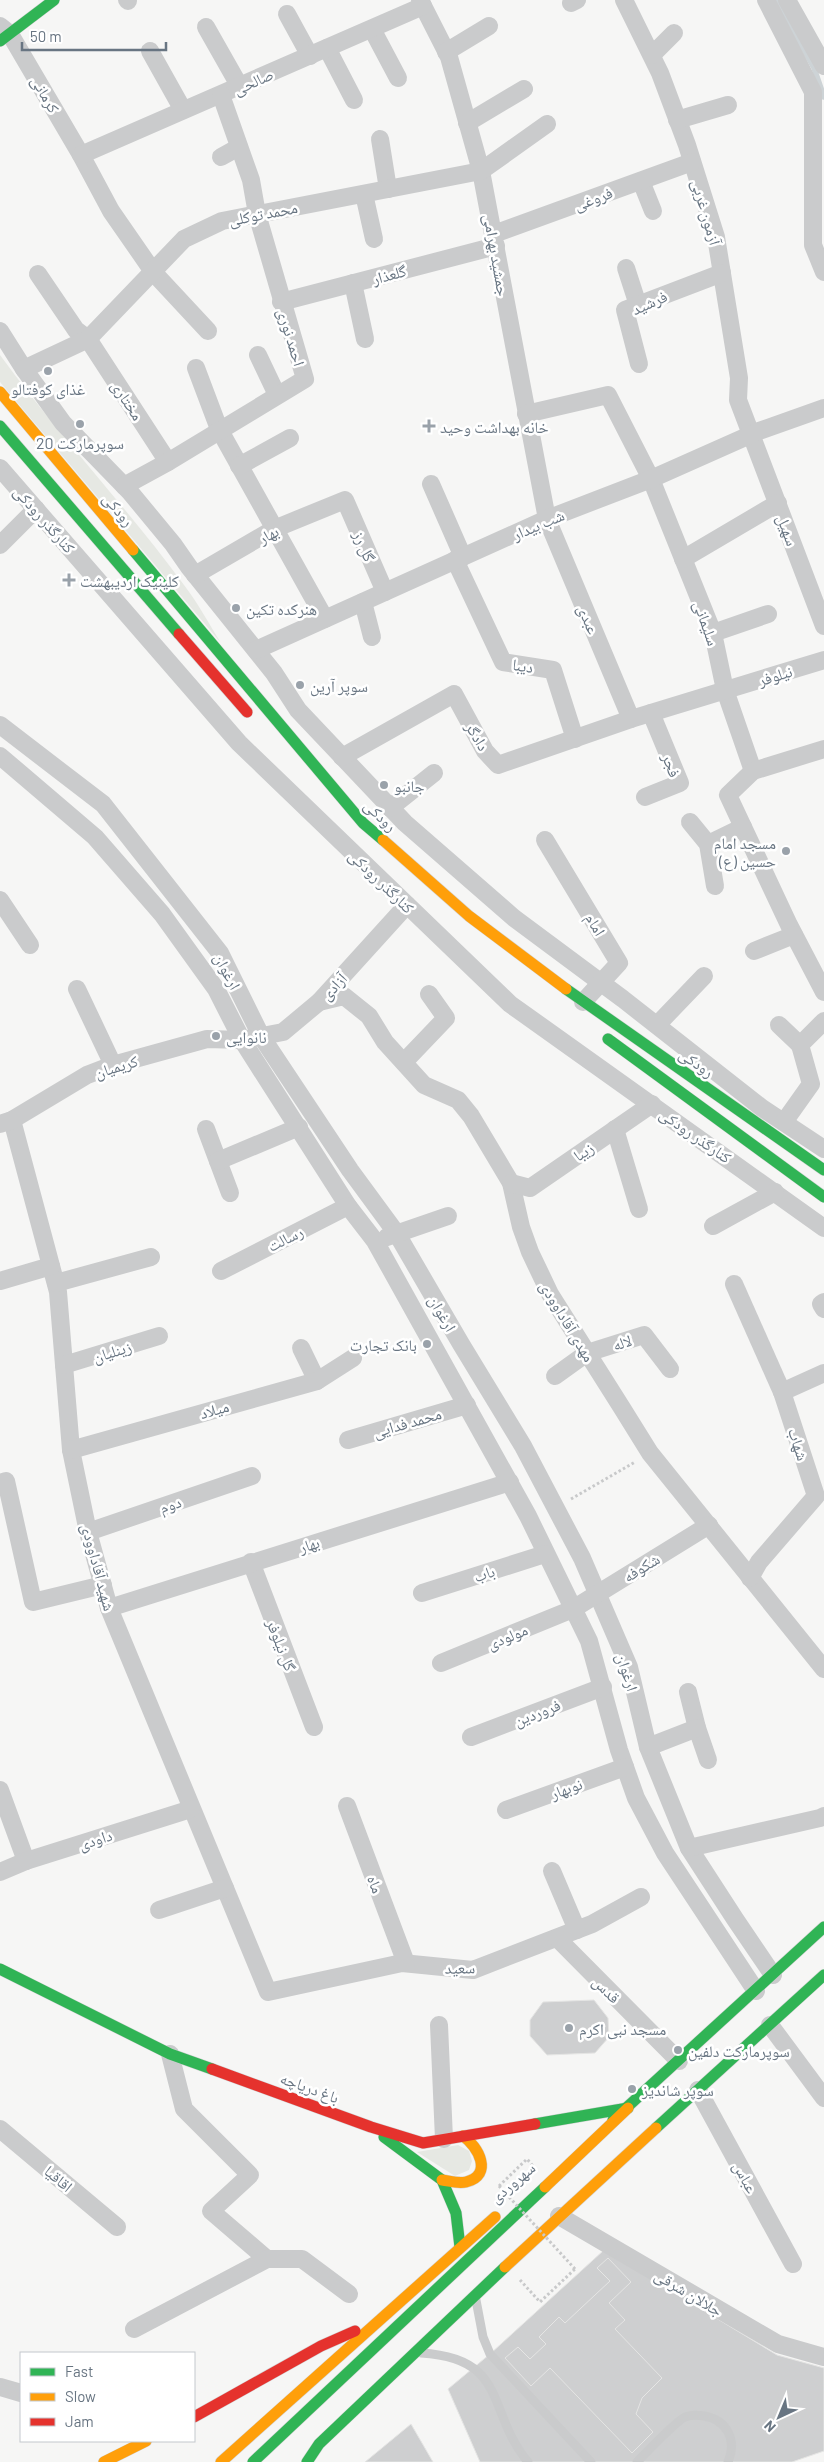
<svg xmlns="http://www.w3.org/2000/svg" width="824" height="2462" font-family="Barlow,'Noto Naskh Arabic',sans-serif">
	<style>
		.green { fill: #e6e8e3 }
		.lines { fill: none; stroke-linecap: round; stroke-linejoin: round }
		.stream { stroke: #cdd3d6; stroke-width: 5.5 }
		.building { fill: #cecfd0; stroke: #e5e5e4 }
		.fast-casing { stroke: #d2d2d3; stroke-width: 12 }
		.slow-casing { stroke: #d2d2d3; stroke-width: 12 }
		.jam-casing { stroke: #d2d2d3; stroke-width: 12 }
		.path { stroke: #c8c9ca; stroke-width: 3; stroke-dasharray: 2.5 2.5; stroke-linecap: butt }
		.lane { stroke: #cacbcc; stroke-width: 9 }
		.street { stroke: #cacbcc; stroke-width: 18 }
		.fast { stroke: #30b455; stroke-width: 11 }
		.slow { stroke: #ff9f0a; stroke-width: 11 }
		.jam { stroke: #e5322d; stroke-width: 11 }
		.path-bridge { stroke: #c8c9ca; stroke-width: 3; stroke-dasharray: 2.5 2.5; stroke-linecap: butt }
		.poi-dot { fill: #9aa2aa; stroke: #fff; stroke-width: 2 }
		.labels { text-anchor: middle; dominant-baseline: central; stroke-width: 5; stroke-linejoin: round; paint-order: stroke }
		.street-label { font-size: 16px; fill: #687582; stroke: #fff }
		.poi-label { font-size: 16px; fill: #687582; stroke: #fff; text-anchor: start }
	</style>
	<rect width="100%" height="100%" fill="#f6f6f5"/>
	<g class="green">
		<path d="M 0,355 C 58,435 126,506 184,585 C 198,603 209,624 221,643 L 0,382 Z"/>
		<polygon points="458,2145 469,2151 472,2161 469,2170 455,2176 417,2152"/>
	</g>
	<g class="lines">
		<polyline class="stream" points="776,0 814,68 824,97"/>
	</g>
	<g class="building">
		<polygon points="594,2000 608,2018 609,2037 595,2053 547,2055 530,2036 530,2020 543,2002"/>
		<polygon points="604,2250 777,2355 824,2368 824,2451 792,2462 480,2462 448,2389 490,2354"/>
		<polygon points="608,2258 631,2282 609,2303 625,2320 615,2329 662,2378 642,2398 636,2414 653,2432 632,2453 550,2368 531,2386 505,2358 518,2347 530,2359 546,2344 539,2337 559,2317 565,2323 610,2281 597,2268"/>
		<polygon points="411,2424 433,2462 365,2462"/>
	</g>
	<g class="lines">
		<defs>
			<g id="fast">
				<polyline points="0,41 54,0"/>
				<polyline points="0,426 179,634"/>
				<polyline points="133,550 363,823 383,840"/>
				<polyline points="566,989 824,1170"/>
				<polyline points="608,1039 824,1197"/>
				<polyline points="0,1969 170,2054 212,2069"/>
				<polyline points="613,2120 824,1927"/>
				<polyline points="535,2124 628,2108"/>
				<polyline points="656,2128 824,1975"/>
				<polyline points="384,2137 442,2180 456,2213 460,2247"/>
				<polyline points="253,2462 545,2187"/>
				<polyline points="307,2462 319,2444 505,2267"/>
			</g>
			<g id="slow">
				<polyline points="0,392 133,550"/>
				<polyline points="383,840 469,916 566,989"/>
				<path d="M 442,2180 C 450,2181 458,2184 466,2182 C 494,2175 478,2146 463,2136"/>
				<polyline points="545,2187 628,2108"/>
				<polyline points="505,2267 656,2128"/>
				<polyline points="104,2462 146,2441"/>
				<polyline points="221,2462 495,2217"/>
			</g>
			<g id="jam">
				<polyline points="179,634 247,712"/>
				<polyline points="212,2069 371,2127 423,2143 535,2124"/>
				<polyline points="194,2417 321,2346 355,2331"/>
			</g>
		</defs>
		<use href="#fast" class="fast-casing"/>
		<use href="#slow" class="slow-casing"/>
		<use href="#jam" class="jam-casing"/>
		<g class="path">
			<polyline points="571,1499 635,1462"/>
			<polyline points="499,2186 527,2159 533,2166"/>
			<polyline points="520,2280 540,2302 575,2269"/>
		</g>
		<g class="lane">
			<polyline points="476,2300 483,2337 490,2354 591,2462"/>
			<path d="M 421,2353 C 509,2358 486,2412 528,2462"/>
			<path d="M 637,2462 C 646,2453 676,2421 685,2417 C 691,2415 698,2415 704,2416 C 728,2420 737,2441 728,2462"/>
		</g>
		<g class="street">
			<polyline points="127,0 128,1"/>
			<polyline points="420,0 449,57 481,171 547,519 631,719"/>
			<polyline points="624,0 660,73 687,145 716,237 739,378 738,400 824,626"/>
			<polyline points="766,0 813,92 813,245 824,272"/>
			<polyline points="787,0 824,66"/>
			<polyline points="571,3 577,0"/>
			<polyline points="287,14 310,56"/>
			<polyline points="0,26 10,34 81,155 111,211 154,273 208,331"/>
			<polyline points="206,27 240,87"/>
			<polyline points="372,29 398,78"/>
			<polyline points="327,48 354,100"/>
			<polyline points="150,51 183,110"/>
			<polyline points="446,52 489,26"/>
			<polyline points="652,55 674,33"/>
			<polyline points="677,120 728,105"/>
			<polyline points="467,123 524,89"/>
			<polyline points="380,139 388,189"/>
			<polyline points="81,155 423,6"/>
			<polyline points="221,157 239,147"/>
			<polyline points="641,181 653,211"/>
			<polyline points="364,194 374,239"/>
			<polyline points="494,234 692,162"/>
			<polyline points="626,268 638,305"/>
			<polyline points="38,274 76,330 88,339 168,462"/>
			<polyline points="353,283 365,339"/>
			<polyline points="281,302 496,246"/>
			<polyline points="0,331 24,369 63,423 130,492 173,544 189,567 274,673 298,710 405,823 514,918 623,999 762,1108 824,1149"/>
			<polyline points="258,355 277,395"/>
			<polyline points="639,364 625,310 722,273"/>
			<polyline points="196,368 219,429 325,619"/>
			<polyline points="24,369 88,339 184,239 222,221 481,171 547,124"/>
			<polyline points="526,414 608,395 651,479 713,633 725,690 753,771"/>
			<polyline points="239,466 290,438"/>
			<polyline points="0,468 239,743 510,1004 824,1228"/>
			<polyline points="431,484 463,557"/>
			<polyline points="124,486 168,462 305,379 257,214 251,180 221,95"/>
			<polyline points="0,545 36,509"/>
			<polyline points="683,559 778,503"/>
			<polyline points="455,560 503,662 553,670 575,739"/>
			<polyline points="195,575 274,529 345,500 385,592"/>
			<polyline points="363,602 372,637"/>
			<polyline points="713,633 768,614"/>
			<polyline points="256,650 547,519 651,479 759,431 824,408"/>
			<polyline points="0,725 103,804 220,953 261,1036 350,1170 397,1234 461,1344 523,1446 582,1558 629,1667 648,1747 689,1848 735,1919 773,1975"/>
			<polyline points="824,749 753,771 728,795 789,925 824,992"/>
			<polyline points="0,756 95,837 162,914 216,989 242,1040 348,1206 375,1241 528,1516 589,1641 619,1750 636,1798 665,1853 756,1991"/>
			<polyline points="342,757 454,694 485,751 498,765 631,719 824,660"/>
			<polyline points="645,797 680,783 651,713"/>
			<polyline points="390,808 434,773"/>
			<polyline points="690,822 708,844 715,886"/>
			<polyline points="545,840 619,963 583,1002"/>
			<polyline points="708,844 743,827"/>
			<polyline points="0,900 30,945"/>
			<polyline points="754,951 794,935"/>
			<polyline points="77,989 113,1065"/>
			<polyline points="319,1002 344,996 369,1016 385,1042 424,1085 458,1100 471,1116 511,1183 521,1227 530,1252 550,1294 622,1408 650,1453 824,1669"/>
			<polyline points="657,1025 704,976"/>
			<polyline points="779,1025 800,1045"/>
			<polyline points="404,1062 446,1018 429,994"/>
			<polyline points="12,1120 58,1292 71,1450 88,1532 109,1608 268,1992 402,1963 473,1970 592,1924 641,1897"/>
			<polyline points="784,1122 811,1084 800,1045 824,1021"/>
			<polyline points="0,1124 12,1120 87,1075 113,1065 207,1039 242,1040 283,1032 319,1002 407,905"/>
			<polyline points="206,1129 230,1193"/>
			<polyline points="615,1129 639,1209"/>
			<polyline points="218,1161 299,1127"/>
			<polyline points="511,1183 530,1188 652,1104"/>
			<polyline points="713,1226 775,1192"/>
			<polyline points="387,1237 448,1216"/>
			<polyline points="221,1271 348,1206"/>
			<polyline points="0,1281 51,1266"/>
			<polyline points="56,1283 151,1257"/>
			<polyline points="734,1284 782,1392"/>
			<polyline points="824,1302 821,1304 824,1309"/>
			<polyline points="301,1348 317,1381"/>
			<polyline points="64,1365 159,1336"/>
			<polyline points="555,1376 587,1353 644,1335 670,1369"/>
			<polyline points="348,1440 467,1405"/>
			<polyline points="71,1450 317,1381 353,1358"/>
			<polyline points="0,1483 6,1481 33,1602 103,1585"/>
			<polyline points="88,1532 252,1476"/>
			<polyline points="251,1562 314,1727"/>
			<polyline points="750,1578 759,1562 816,1496 782,1392 824,1373"/>
			<polyline points="422,1593 545,1554"/>
			<polyline points="109,1608 510,1482"/>
			<polyline points="441,1663 573,1609 709,1525"/>
			<polyline points="688,1692 697,1728 708,1760"/>
			<polyline points="471,1737 603,1687"/>
			<polyline points="648,1747 697,1728"/>
			<polyline points="0,1790 26,1861"/>
			<polyline points="347,1806 406,1963"/>
			<polyline points="506,1810 625,1767"/>
			<polyline points="689,1848 820,1818 824,1816"/>
			<polyline points="552,1871 577,1930"/>
			<polyline points="0,1872 26,1861 191,1809"/>
			<polyline points="159,1910 225,1888"/>
			<polyline points="557,1938 679,2061"/>
			<polyline points="439,2025 444,2139"/>
			<polyline points="770,2025 824,2098"/>
			<polyline points="170,2054 184,2109 250,2175 211,2211 267,2259"/>
			<polyline points="698,2090 793,2264"/>
			<polyline points="0,2129 117,2227"/>
			<polyline points="559,2216 778,2344 824,2357"/>
			<polyline points="134,2329 267,2259 302,2259 349,2294"/>
			<polyline points="0,2387 21,2393"/>
		</g>
		<use href="#fast" class="fast"/>
		<use href="#slow" class="slow"/>
		<use href="#jam" class="jam"/>
		<polyline class="path-bridge" points="499,2186 575,2269"/>
	</g>
	<g class="poi-dot">
		<circle cx="48" cy="371" r="5"/>
		<circle cx="80" cy="424" r="5"/>
		<path d="M426.5 418.5h5v5h5v5h-5v5h-5v-5h-5v-5h5z"/>
		<path d="M66.5 572.5h5v5h5v5h-5v5h-5v-5h-5v-5h5z"/>
		<circle cx="236" cy="608" r="5"/>
		<circle cx="300" cy="685" r="5"/>
		<circle cx="384" cy="785" r="5"/>
		<circle cx="786" cy="851" r="5"/>
		<circle cx="216" cy="1036" r="5"/>
		<circle cx="427" cy="1344" r="5"/>
		<circle cx="569" cy="2028" r="5"/>
		<circle cx="678" cy="2050" r="5"/>
		<circle cx="632" cy="2089" r="5"/>
	</g>
	<g class="labels">
		<g class="street-label">
			<text transform="translate(253 81) rotate(-24)">صالحی</text>
			<text transform="translate(46 94) rotate(60)">کرمانی</text>
			<text transform="translate(593 198) rotate(-20)">فروغی</text>
			<text transform="translate(707 212) rotate(74)">آزمون غربی</text>
			<text transform="translate(263 213) rotate(-11)">محمد توکلی</text>
			<text transform="translate(497 255) rotate(80)">جمشید بهرامی</text>
			<text transform="translate(389 274) rotate(-15)">گلعذار</text>
			<text transform="translate(649 302) rotate(-24)">فرشید</text>
			<text transform="translate(292 337) rotate(73)">احمد نوری</text>
			<text transform="translate(128 400) rotate(57)">مختاری</text>
			<text transform="translate(119 509) rotate(50)">رودکی</text>
			<text transform="translate(45 519) rotate(49)">کنارگذر رودکی</text>
			<text transform="translate(538 524) rotate(-23)">شب بیدار</text>
			<text transform="translate(788 530) rotate(70)">سهیل</text>
			<text transform="translate(268 534) rotate(-28)">بهار</text>
			<text transform="translate(365 546) rotate(67)">گل رز</text>
			<text transform="translate(589 619) rotate(67)">عبدی</text>
			<text transform="translate(707 623) rotate(71)">سلیمانی</text>
			<text transform="translate(523 665) rotate(9)">دیبا</text>
			<text transform="translate(775 675) rotate(-17)">نیلوفر</text>
			<text transform="translate(478 736) rotate(59)">دادگر</text>
			<text transform="translate(672 765) rotate(69)">فجر</text>
			<text transform="translate(381 815) rotate(44)">رودکی</text>
			<text transform="translate(382 881) rotate(44)">کنارگذر رودکی</text>
			<text transform="translate(596 924) rotate(59)">امام</text>
			<text transform="translate(228 971) rotate(62)">ارغوان</text>
			<text transform="translate(333 986) rotate(-47)">آزادی</text>
			<text transform="translate(697 1062) rotate(35)">رودکی</text>
			<text transform="translate(116 1066) rotate(-17)">کریمیان</text>
			<text transform="translate(696 1135) rotate(35)">کنارگذر رودکی</text>
			<text transform="translate(583 1151) rotate(-34)">زیبا</text>
			<text transform="translate(285 1238) rotate(-27)">رسالت</text>
			<text transform="translate(443 1313) rotate(60)">ارغوان</text>
			<text transform="translate(568 1321) rotate(59)">مهدی آقاداوودی</text>
			<text transform="translate(622 1342) rotate(-18)">لاله</text>
			<text transform="translate(112 1351) rotate(-17)">زینلیان</text>
			<text transform="translate(214 1409) rotate(-16)">میلاد</text>
			<text transform="translate(407 1422) rotate(-16)">محمد فدایی</text>
			<text transform="translate(799 1444) rotate(72)">شهاب</text>
			<text transform="translate(170 1504) rotate(-19)">دوم</text>
			<text transform="translate(309 1544) rotate(-17)">بهار</text>
			<text transform="translate(99 1567) rotate(75)">شهید آقاداوودی</text>
			<text transform="translate(641 1567) rotate(-32)">شکوفه</text>
			<text transform="translate(484 1573) rotate(-18)">باب</text>
			<text transform="translate(507 1636) rotate(-22)">مولودی</text>
			<text transform="translate(282 1645) rotate(69)">گل نیلوفر</text>
			<text transform="translate(628 1672) rotate(72)">ارغوان</text>
			<text transform="translate(537 1712) rotate(-21)">فروردین</text>
			<text transform="translate(566 1788) rotate(-20)">نوبهار</text>
			<text transform="translate(95 1839) rotate(-18)">داودی</text>
			<text transform="translate(376 1884) rotate(69)">ماه</text>
			<text transform="translate(460 1967) rotate(-1)">سعید</text>
			<text transform="translate(607 1989) rotate(45)">قدس</text>
			<text transform="translate(310 2087) rotate(20)">باغ دریاچه</text>
			<text transform="translate(746 2177) rotate(62)">عباس</text>
			<text transform="translate(59 2178) rotate(40)">اقاقیا</text>
			<text transform="translate(512 2182) rotate(-40)">سهروردی</text>
			<text transform="translate(689 2292) rotate(31)">جلالان شرقی</text>
		</g>
		<g class="poi-label">
			<text x="48" y="388" text-anchor="middle">غذای کوفتالو</text>
			<text x="440" y="426">خانه بهداشت وحید</text>
			<text x="80" y="442" text-anchor="middle">سوپرمارکت 20</text>
			<text x="80" y="580">کلینیک اردیبهشت</text>
			<text x="246" y="608">هنرکده تکین</text>
			<text x="310" y="685">سوپر آرین</text>
			<text x="394" y="785">جانبو</text>
			<text x="776" y="842" text-anchor="end">مسجد امام<tspan x="776" dy="18">حسین (ع)</tspan></text>
			<text x="226" y="1036">نانوایی</text>
			<text x="417" y="1344" text-anchor="end">بانک تجارت</text>
			<text x="579" y="2028">مسجد نبی اکرم</text>
			<text x="688" y="2050">سوپرمارکت دلفین</text>
			<text x="642" y="2089">سوپر شاندیز</text>
		</g>
	</g>
	<rect x="20" y="2352" width="175" height="90" fill="#ffffff" stroke="#c3c8cd"/>
	<rect x="30" y="2368" width="25" height="8" fill="#30b455" stroke="#c3c8cd"/>
	<text x="65" y="2377" font-size="15" fill="#687582">Fast</text>
	<rect x="30" y="2393" width="25" height="8" fill="#ff9f0a" stroke="#c3c8cd"/>
	<text x="65" y="2402" font-size="15" fill="#687582">Slow</text>
	<rect x="30" y="2418" width="25" height="8" fill="#e5322d" stroke="#c3c8cd"/>
	<text x="65" y="2427" font-size="15" fill="#687582">Jam</text>
	<g transform="translate(779 2417) rotate(224)" stroke="#ffffff" stroke-width="4" paint-order="stroke">
	<path d="M0-4L9 19L0 12L-9 19Z" fill="#687582"/>
	<text y="-8" font-size="14" font-weight="bold" text-anchor="middle" fill="#687582">N</text>
	</g>
	<path d="M22 42v8h144v-8" fill="none" stroke="#687582" stroke-width="2.5"/>
	<text x="30" y="42" font-size="15" fill="#687582" stroke="#ffffff" stroke-width="4" paint-order="stroke">50 m</text>
</svg>
